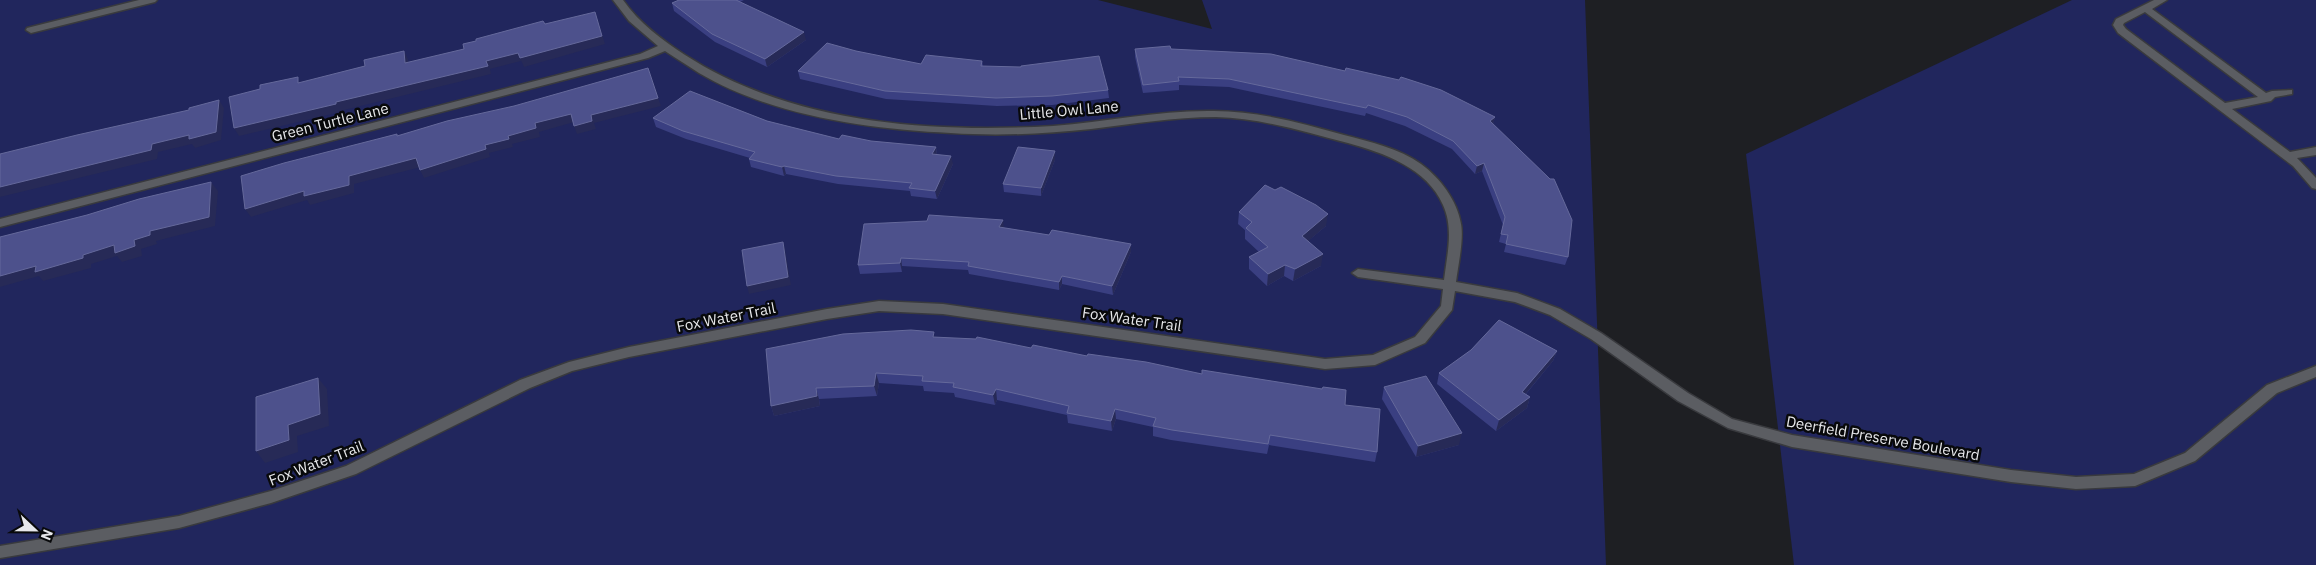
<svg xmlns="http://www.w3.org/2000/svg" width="2316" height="565" font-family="'IBM Plex Sans',sans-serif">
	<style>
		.green { fill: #21265d }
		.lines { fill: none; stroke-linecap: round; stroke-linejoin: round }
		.minor-casing { stroke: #393a3e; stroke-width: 3 }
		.minor { fill: #5b5d62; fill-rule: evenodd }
		.wall { fill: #3a3f81 }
		.shaded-wall { fill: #272a57 }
		.building { fill: #4d518c; stroke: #65699b }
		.labels { text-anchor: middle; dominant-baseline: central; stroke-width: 5; stroke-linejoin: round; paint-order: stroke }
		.street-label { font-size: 15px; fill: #e7e8eb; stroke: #08090b }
	</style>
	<rect width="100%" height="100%" fill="#1e1f23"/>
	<g class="green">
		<polygon points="0,0 1098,0 1212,29 1202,0 1585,0 1606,565 0,565"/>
		<polygon points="2072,0 2316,0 2316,565 1794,565 1746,154"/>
	</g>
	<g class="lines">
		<defs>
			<g id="minor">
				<polygon points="139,0 157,0 155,2 31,33 26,30 27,28"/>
				<path d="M 613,0 L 623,0 C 639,23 662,40 685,55 C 792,124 929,133 1053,126 C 1107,122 1160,110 1214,111 C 1258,111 1301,123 1344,135 C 1370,142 1399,148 1421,164 C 1440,178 1457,200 1461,224 C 1464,239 1458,266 1456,282 L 1517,293 L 1560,309 L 1601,333 L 1688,393 L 1732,419 L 1792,435 L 2011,470 L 2076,477 L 2134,474 L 2185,453 L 2267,385 L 2316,366 L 2316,377 L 2277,393 L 2195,461 L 2135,486 L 2076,489 L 2011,482 L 1792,447 L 1728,428 L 1678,401 L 1591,339 L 1550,315 L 1515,302 L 1455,291 L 1452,310 L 1425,343 L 1375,365 L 1325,369 L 943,314 L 879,311 L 827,319 L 629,357 L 572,371 L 530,388 L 356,474 L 271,503 L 179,528 L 0,558 L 0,546 L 179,516 L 271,491 L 346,466 L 520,380 L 569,362 L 629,347 L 827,309 L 879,301 L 943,304 L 1325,359 L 1373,355 L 1415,337 L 1441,306 L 1443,289 L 1358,277 L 1352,273 L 1358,269 L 1444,280 C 1447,255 1454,229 1443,205 C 1427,168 1384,153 1348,143 C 1305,132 1261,118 1216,117 C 1174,117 1132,124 1091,129 C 1045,134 997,136 951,133 C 868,129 772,116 699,73 C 688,66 676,58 665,51 L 648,58 L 0,227 L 0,219 L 640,54 L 658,46 L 629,21 Z"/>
				<path d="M 2154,0 L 2167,0 L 2152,9 L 2266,93 L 2272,91 L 2292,90 L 2292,94 L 2275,97 L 2271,101 L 2232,109 L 2290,152 L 2316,147 L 2316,155 L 2297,158 L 2316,178 L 2316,189 L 2312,188 L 2293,166 L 2118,33 L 2113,25 L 2116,19 ZM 2145,12 L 2258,97 L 2225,103 L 2126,29 L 2123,25 L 2124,23 Z"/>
			</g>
		</defs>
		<use href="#minor" class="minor-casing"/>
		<use href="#minor" class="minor"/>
	</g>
	<g class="wall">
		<polygon points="679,0 744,0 740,2 806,40 767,67 715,42 674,11 672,3"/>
		<polygon points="1135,49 1171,49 1495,117 1493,124 1568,257 1565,265 1504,252 1506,244 1499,242 1503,225 1482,171 1475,174 1452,149 1405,126 1366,113 1365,116 1229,87 1179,85 1179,90 1143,93 1135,57"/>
		<polygon points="856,51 921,64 982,61 983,66 1108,90 1109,98 1052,105 997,106 886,99 800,79 798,71"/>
		<polygon points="653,118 767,121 839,139 936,147 937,154 953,164 937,199 911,196 910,191 838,184 786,174 784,176 751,167 749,159 750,158 686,139 656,127"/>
		<polygon points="1055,160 1041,196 1004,192 1003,184"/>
		<polygon points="1239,212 1326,226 1308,241 1321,266 1293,281 1284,276 1267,286 1249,269 1249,257 1259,252 1245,239 1245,230 1238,224"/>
		<polygon points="1004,228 1049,235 1131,244 1131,252 1113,295 1062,284 1059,290 969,274 968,270 902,266 902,272 860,274 858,265"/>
		<polygon points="935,337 1031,348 1087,356 1345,405 1377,452 1375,462 1269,445 1267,454 1171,440 1153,436 1153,427 1116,419 1112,431 1068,423 1067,415 997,400 995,405 955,397 954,393 924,391 923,386 879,383 877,396 819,399 820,406 774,416 771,406"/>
		<polygon points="1557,351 1553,361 1526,394 1530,397 1527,408 1496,431 1437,384 1439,373"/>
		<polygon points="1384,387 1459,445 1416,457 1382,399"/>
	</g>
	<g class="shaded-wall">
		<polygon points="595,12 605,44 524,67 520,58"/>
		<polygon points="804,32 806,40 767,67 765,59"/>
		<polygon points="404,51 408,59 409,71 405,63"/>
		<polygon points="518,53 521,61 490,69 491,74 340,111 340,112 239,136 234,128 336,102 486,61"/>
		<polygon points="648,68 661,106 594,123 596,129 577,134 574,126 591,115"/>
		<polygon points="219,100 224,108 221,140 195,148 192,144 158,152 157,159 0,197 0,187 152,144"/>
		<polygon points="571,114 574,122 539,132 540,137 512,144 513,147 489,153 490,157 424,178 420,170 485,145 535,123"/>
		<polygon points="1495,117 1493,125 1490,121"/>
		<polygon points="936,147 937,155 932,154"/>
		<polygon points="1055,151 1055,160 1041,196 1041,188"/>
		<polygon points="951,156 953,164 937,199 935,191"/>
		<polygon points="416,158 421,167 354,184 354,193 310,205 307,200 251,217 245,209 349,176"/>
		<polygon points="1484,163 1482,171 1475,174 1477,166"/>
		<polygon points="784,166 786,174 784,176 782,167"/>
		<polygon points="211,182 218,191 215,226 156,241 157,244 141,249 142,256 122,262 117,256 91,264 91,268 43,281 39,276 0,287 0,276 36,266 83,255 114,245 134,240 150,231"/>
		<polygon points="1328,214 1326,226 1300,248 1302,236"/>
		<polygon points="1003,220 1004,228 999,227"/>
		<polygon points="783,242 785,250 791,285 749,294 747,286"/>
		<polygon points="1131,244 1131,252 1113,295 1112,286"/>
		<polygon points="1323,254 1321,266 1293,281 1295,269"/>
		<polygon points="901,258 902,266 902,272 900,263"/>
		<polygon points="1285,265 1284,276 1267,286 1268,274"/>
		<polygon points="1062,276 1062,284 1059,290 1059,282"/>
		<polygon points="1557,351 1553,361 1519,402 1522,392"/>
		<polygon points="876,373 879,383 877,396 874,386"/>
		<polygon points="318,378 327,389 329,426 297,436 298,452 265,463 256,451"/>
		<polygon points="816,388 819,399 820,406 774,416 771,406"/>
		<polygon points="996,389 997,400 995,405 993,395"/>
		<polygon points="1530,397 1527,408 1496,431 1499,420"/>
		<polygon points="1115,409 1116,419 1112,431 1111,421"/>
		<polygon points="1462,433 1459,445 1416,457 1418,446"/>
	</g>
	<g class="building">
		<polygon points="679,0 736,0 804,32 765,59 712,34 672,3"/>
		<polygon points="595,12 602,36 520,58 518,53 486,61 488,66 336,102 336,104 234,128 229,97 260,89 260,85 298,77 298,83 365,66 364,60 404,51 405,63 464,49 463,44 476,41 476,39 543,21 545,24"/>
		<polygon points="827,43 856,51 921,64 926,55 982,61 981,66 1021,67 1021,66 1099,56 1108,90 1052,96 996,98 885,91 798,71"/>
		<polygon points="1170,46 1171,49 1271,54 1345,71 1346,68 1399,80 1401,77 1441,90 1495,117 1490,121 1550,179 1554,179 1572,220 1568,257 1506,244 1508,235 1501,234 1505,217 1484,163 1477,166 1453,141 1407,117 1368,105 1366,108 1229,79 1178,77 1179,81 1143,85 1135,49"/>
		<polygon points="648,68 658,98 591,115 592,121 574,126 571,114 535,123 536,128 508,136 509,139 485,145 486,149 420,170 416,158 349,176 349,185 304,196 304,191 245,209 241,176 284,163 397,134 397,136 447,121 514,106"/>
		<polygon points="690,91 767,121 839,139 842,135 871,141 936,147 932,154 951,156 935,191 909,188 912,183 836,176 784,166 782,167 749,159 755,152 683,131 653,118"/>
		<polygon points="219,100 216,132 189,139 189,135 152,144 151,150 0,187 0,154 77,135 189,110 189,108"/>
		<polygon points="1018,147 1055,151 1041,188 1003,184"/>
		<polygon points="211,182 209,217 150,231 150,235 134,240 135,246 115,253 114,245 83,255 83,258 35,272 36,266 0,276 0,237 87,215 139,199"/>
		<polygon points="1265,185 1275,190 1281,187 1316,205 1328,214 1302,236 1323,254 1295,269 1285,265 1268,274 1249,257 1268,247 1246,228 1252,222 1239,212"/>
		<polygon points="929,215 1003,220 999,227 1049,235 1052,230 1131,244 1112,286 1062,276 1059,282 968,266 969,262 901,258 900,263 858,265 864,224 927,221"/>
		<polygon points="783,242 788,277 747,286 742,250"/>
		<polygon points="1499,320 1557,351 1522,392 1530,397 1499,420 1439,373 1471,350"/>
		<polygon points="911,330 934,332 933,337 976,339 977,337 1031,348 1033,345 1087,356 1088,354 1146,362 1202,374 1202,370 1322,389 1323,387 1346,390 1345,405 1380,409 1377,452 1270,435 1268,444 1172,430 1153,426 1156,418 1115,409 1111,421 1067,413 1069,406 996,389 993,395 953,387 954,383 922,381 923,376 876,373 874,386 816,388 817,396 771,406 766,349 843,334"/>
		<polygon points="1426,376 1462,433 1418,446 1384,387"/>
		<polygon points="318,378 320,414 288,425 289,440 256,451 256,397"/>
	</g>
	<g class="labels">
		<g class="street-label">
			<text transform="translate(1069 110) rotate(-5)">Little Owl Lane</text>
			<text transform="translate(330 122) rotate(-14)">Green Turtle Lane</text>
			<text transform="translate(726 317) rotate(-11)">Fox Water Trail</text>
			<text transform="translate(1132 319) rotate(8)">Fox Water Trail</text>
			<text transform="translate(1883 438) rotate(10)">Deerfield Preserve Boulevard</text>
			<text transform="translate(316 463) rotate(-21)">Fox Water Trail</text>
		</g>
	</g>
	<g transform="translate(35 530) rotate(112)" stroke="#08090b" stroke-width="4" paint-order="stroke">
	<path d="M0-4L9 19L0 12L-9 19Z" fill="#e7e8eb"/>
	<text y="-8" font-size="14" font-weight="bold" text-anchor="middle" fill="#e7e8eb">N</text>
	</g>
</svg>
